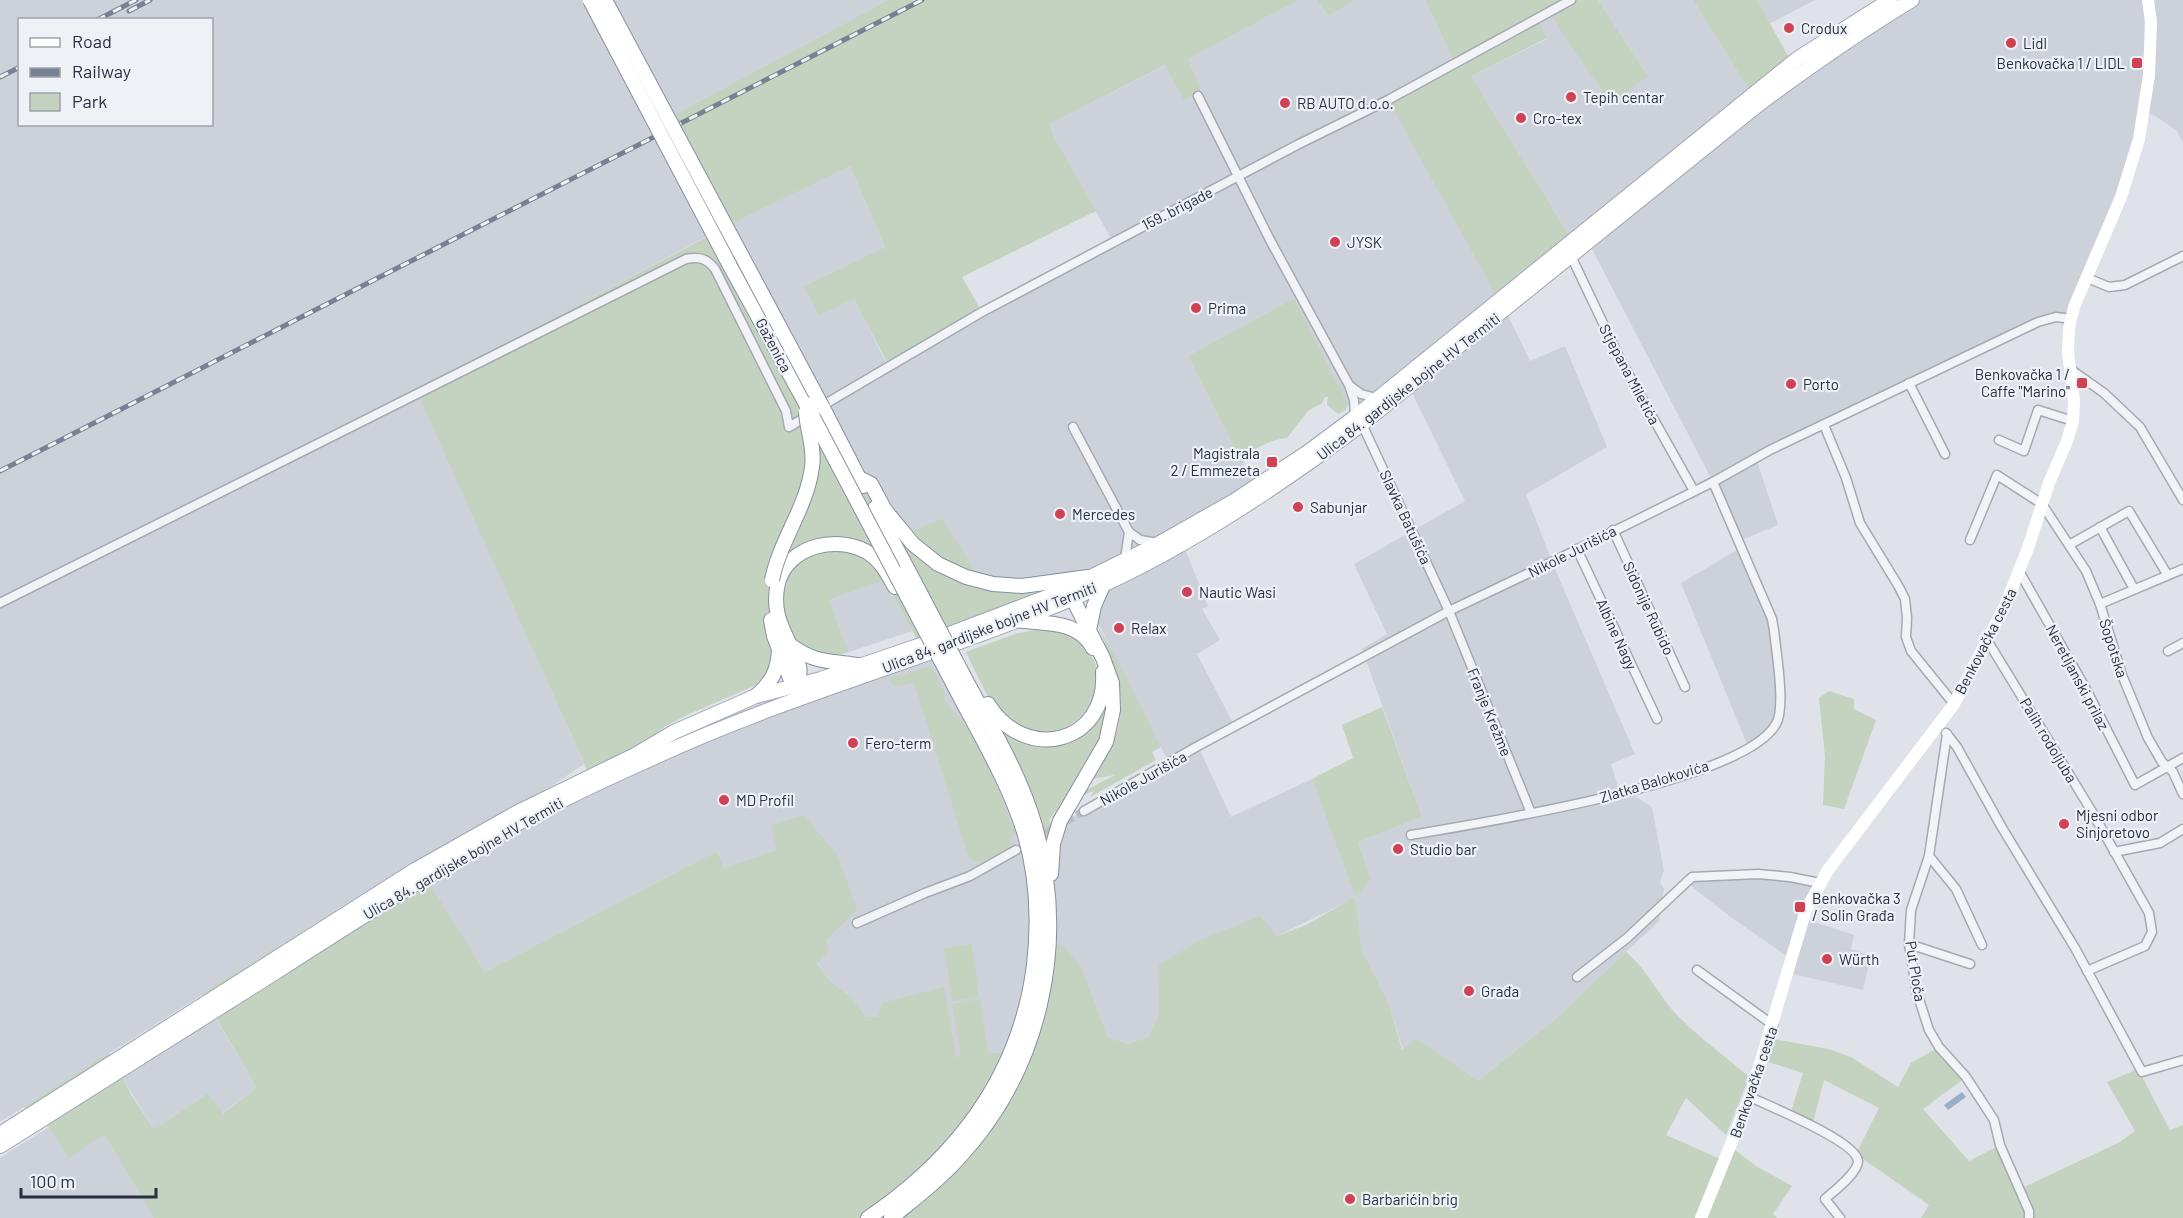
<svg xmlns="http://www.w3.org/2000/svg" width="2183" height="1218" font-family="Barlow,sans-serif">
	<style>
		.built { fill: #cdd1da; fill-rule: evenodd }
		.green { fill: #c4d2c0 }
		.water { fill: #99afc9 }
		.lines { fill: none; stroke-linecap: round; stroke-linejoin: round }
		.minor-tunnel { stroke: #babec6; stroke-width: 8; stroke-dasharray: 8 4; stroke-linecap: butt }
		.minor-casing { stroke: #a4a9b2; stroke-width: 11 }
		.primary-casing { stroke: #9ea6b4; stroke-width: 16 }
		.trunk-casing { stroke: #868f9f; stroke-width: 16 }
		.minor { stroke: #f1f3f7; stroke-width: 8 }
		.secondary { stroke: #fff; stroke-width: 12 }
		.primary { stroke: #fff; stroke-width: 14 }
		.trunk { stroke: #fff; stroke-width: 14 }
		.rail-casing { stroke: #788192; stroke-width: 5 }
		.rail { stroke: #eef1f6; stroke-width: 3; stroke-dasharray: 9; stroke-linecap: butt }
		.trunk-bridge-casing { stroke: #868f9f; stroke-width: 16; stroke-linecap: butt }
		.trunk-bridge { stroke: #fff; stroke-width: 14 }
		.poi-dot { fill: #d04152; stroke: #eef1f6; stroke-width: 2 }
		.labels { text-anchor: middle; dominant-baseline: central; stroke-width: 4.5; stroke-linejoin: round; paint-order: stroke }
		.poi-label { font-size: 15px; fill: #272f40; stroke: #eef1f6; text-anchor: start }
		.street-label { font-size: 15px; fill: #272f40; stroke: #eef1f6 }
	</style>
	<rect width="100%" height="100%" fill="#dfe2e8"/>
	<g class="built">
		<path d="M 0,0 L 590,0 L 713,233 L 417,390 L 584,764 L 429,869 L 697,730 L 757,705 L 885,663 L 939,642 L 1032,840 L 1169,763 L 1099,625 L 1094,606 L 1108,589 L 1185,549 L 1208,606 L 1202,609 L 1220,640 L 1197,654 L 1235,727 L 1198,746 L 1231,817 L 1312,779 L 1355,897 L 1371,880 L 1358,842 L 1422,817 L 1362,649 L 1387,634 L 1354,564 L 1465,501 L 1412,393 L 1508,315 L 1530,361 L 1565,346 L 1607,447 L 1526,494 L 1552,562 L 1635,754 L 1611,764 L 1619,790 L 1628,792 L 1652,807 L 1664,871 L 1660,882 L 1664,889 L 1659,921 L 1553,1021 L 1478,1081 L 1417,1038 L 1403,1050 L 1389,1004 L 1362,951 L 1355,898 L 1277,936 L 1223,933 L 1196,942 L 1160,965 L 1158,1016 L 1148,1037 L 1128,1044 L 1108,1037 L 1081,966 L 1019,1053 L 988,1053 L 956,1057 L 878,1017 L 866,1017 L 851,997 L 830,981 L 817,962 L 829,952 L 778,850 L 724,868 L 717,851 L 485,972 L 421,872 L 331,914 L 0,1122 ZM 20,20 L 212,20 L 212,124 L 20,124 Z"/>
		<polygon points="599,0 888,0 672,116"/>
		<polygon points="1299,0 1317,0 1328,16 1355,0 1425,0 1455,63 1499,300 1355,417 1294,298 1188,356 1255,487 1046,597 1004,585 982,582 905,535 892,540 726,227 850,166 885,247 804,286 854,299 888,366 1113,242 1054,137 1050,124 1166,65 1202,91 1188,59"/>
		<polygon points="1598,0 1693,0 1752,95 1572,240 1471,76 1547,39 1536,19 1551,11 1648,76"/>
		<polygon points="1757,0 1815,0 1769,24"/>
		<polygon points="1912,0 2183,0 2183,143 2177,131 2154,115 2143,112 2139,139 2072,319 2056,317 1756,458 1778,525 1739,541 1772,619 1781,711 1777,724 1749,749 1681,583 1737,550 1713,482 1592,249 1711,143"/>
		<polygon points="885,580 912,631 849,652 829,600"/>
		<polygon points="1758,874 1820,883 1808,920 1854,935 1851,949 1871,956 1863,990 1788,973 1791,959 1732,918 1691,886 1692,877"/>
		<polygon points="214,1016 257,1088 222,1113 208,1093 154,1129 121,1076"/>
		<polygon points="49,1127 104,1134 154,1218 0,1218 0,1158"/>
	</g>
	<g class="green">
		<polygon points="888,0 1299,0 1188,59 1202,91 1184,100 1165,65 1050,124 1054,137 1096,211 962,277 982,312 889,366 854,299 819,315 804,286 885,247 850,166 726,227 892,539 942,519 982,582 1004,585 1046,597 922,649 885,580 829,600 849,652 768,674 759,684 689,714 664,727 641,745 587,770 416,390 726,227 672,116"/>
		<polygon points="1317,0 1355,0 1328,16"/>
		<polygon points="1425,0 1598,0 1648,76 1611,103 1561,31 1551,11 1537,19 1547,38 1471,76 1572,240 1499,300 1388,100 1455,63"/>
		<polygon points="1693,0 1757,0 1792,63 1752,95"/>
		<path d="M 1294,298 L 1348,403 L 1346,410 L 1338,414 L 1327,405 L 1328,397 L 1325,397 L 1322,403 L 1308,411 L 1287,438 C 1270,440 1251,448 1243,464 L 1188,356 Z"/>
		<path d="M 1097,625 L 1115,655 L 1161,747 L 1152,752 L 1156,760 L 1090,797 L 1094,791 L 1078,797 L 1087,784 L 1088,789 L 1115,775 L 1090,779 C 1135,721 1125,686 1097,625 Z"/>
		<path d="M 1034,630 C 1051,630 1072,633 1085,647 C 1114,679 1089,728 1048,732 C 1030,734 1016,729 1002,716 C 989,703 975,670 966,652 L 1015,634 Z"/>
		<polygon points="931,666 944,691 944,700 971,732 991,770 1015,832 1009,840 1012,846 981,863 970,859 968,855 914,682 894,687 890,678"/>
		<path d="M 1107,687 C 1106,698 1108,710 1106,721 C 1103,744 1065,802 1049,820 L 1051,824 L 1047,851 C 1038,808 1022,771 1002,732 C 1027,746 1040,744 1068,740 Z"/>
		<polygon points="1829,691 1854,699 1854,709 1876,720 1844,809 1823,805 1825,757 1819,698"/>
		<path d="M 1382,707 L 1422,817 L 1358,842 L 1371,880 L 1355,897 L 1362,951 L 1389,1004 L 1402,1050 L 1417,1038 L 1478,1081 L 1553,1021 L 1626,952 C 1648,970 1659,997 1679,1017 C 1700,1038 1726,1057 1749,1077 L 1726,1135 L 1686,1098 L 1666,1135 L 1725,1161 L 1731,1147 L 1756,1166 L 1792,1186 L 1773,1214 L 1777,1218 L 154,1218 L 104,1134 L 69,1158 L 49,1127 L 24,1107 L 109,1053 L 132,1096 L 154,1129 L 208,1093 L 223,1113 L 257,1088 L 202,994 L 331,914 L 422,872 L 485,972 L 717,851 L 724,868 L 777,850 L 771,825 L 804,815 L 838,856 L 857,910 L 826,940 L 829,952 L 817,963 L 830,981 L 851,997 L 866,1017 L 878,1017 L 882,1003 L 944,987 L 956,1057 L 961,1056 L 952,1004 L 980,999 L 988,1053 L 1019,1053 L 1044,934 L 1066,949 L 1081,966 L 1108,1037 L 1128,1044 L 1148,1037 L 1158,1016 L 1159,965 L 1196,942 L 1260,916 L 1277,936 L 1306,925 L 1355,897 L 1312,779 L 1353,758 L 1342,725 Z"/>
		<polygon points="972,944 979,997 952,1001 944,948"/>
		<polygon points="1769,1038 1828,1049 1851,1057 1898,1087 1911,1063 1939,1047 1966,1077 1923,1109 1969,1161 2000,1145 2020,1189 2120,1142 2135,1131 2107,1082 2138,1069 2170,1130 2183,1125 2183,1218 1921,1218 1929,1205 1856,1154 1879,1108 1824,1080 1812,1126 1790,1115 1803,1073 1762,1060"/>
	</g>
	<polygon class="water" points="1962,1092 1966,1097 1948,1110 1944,1105"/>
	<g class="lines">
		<polyline class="minor-tunnel" points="1035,839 1084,811"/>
		<defs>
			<g id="minor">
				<polyline points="1198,96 1270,240 1349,385 1354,400 1355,417"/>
				<polyline points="1571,256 1621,361 1694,491"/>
				<polyline points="2087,278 2109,287 2125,285 2183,256"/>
				<polyline points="2070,369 2104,393 2140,427 2183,500"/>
				<polyline points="1909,383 1945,454"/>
				<polyline points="1350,386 1361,394 1376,398"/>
				<polyline points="820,407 982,312 1297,145 1388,100 1571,0"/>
				<polyline points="1362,424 1449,611 1531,813"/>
				<polyline points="1824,425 1846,478 1860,523 1899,587 1905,599 1907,618 1906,637 1911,651 1954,704"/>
				<polyline points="1073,427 1129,532 1140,540 1158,543"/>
				<polyline points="1999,440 2024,451 2038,410 2073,421"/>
				<polyline points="2100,527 2134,589"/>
				<polyline points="1613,530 1685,687"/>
				<polyline points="1970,540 1997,475 2042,504 2086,571 2100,604 2122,675 2148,738 2162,762 2173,772 2183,794"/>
				<polyline points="2069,545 2129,511 2167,574"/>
				<polyline points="1577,549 1657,719"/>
				<polyline points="1125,559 1129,532"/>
				<polyline points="2019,571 2087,691 2135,785 2183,758"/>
				<path d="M 0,603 L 686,259 C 700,256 707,259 715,269 L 786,411 L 789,427 L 809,415"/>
				<polyline points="2100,604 2183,569"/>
				<polyline points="1987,640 2091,810 2149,913 2152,932 2145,946 2087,971"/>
				<polyline points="2168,651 2183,643"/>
				<polyline points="1946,733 1957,747 2001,826 2075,948 2142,1072 2183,1060"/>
				<polyline points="1947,734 1929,856 1911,910 1909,944 1917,993 1929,1030 1939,1047 1966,1077 1994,1120 2000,1145 2029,1211 2029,1218"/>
				<polyline points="1084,811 1198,746 1449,611 1552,562 1713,482 1770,450 2038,322 2056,317 2072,319"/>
				<path d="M 1411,835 C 1480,823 1744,782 1776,724 C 1786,708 1776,651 1774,630 L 1772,619 L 1713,482"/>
				<polyline points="2114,852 2160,843 2183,829"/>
				<polyline points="1929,856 1956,889 1982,945"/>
				<polyline points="857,923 925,893 970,876 1016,850"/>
				<polyline points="1909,944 1970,964"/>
				<polyline points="1697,970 1773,1025"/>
				<polyline points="1577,977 1627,938 1692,877 1758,874 1790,877 1820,883"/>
				<path d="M 1750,1097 C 1769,1106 1856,1141 1858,1161 C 1858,1173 1834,1191 1825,1199 L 1840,1218"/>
			</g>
			<g id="primary">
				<polyline points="0,1134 415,870 518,812 635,755 674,732 756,696 821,679 915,647 1060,592 1158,544 1234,501 1308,452 1355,417 1797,59 1890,0"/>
				<path d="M 0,1146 C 92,1088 184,1030 276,972 C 357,920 438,868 522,821 C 565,798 610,777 655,757 C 789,695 933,657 1069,600 C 1174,556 1271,492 1362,424 L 1759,104 C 1809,67 1859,32 1912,0"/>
			</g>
			<g id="trunk">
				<polyline points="729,264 806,404"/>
				<polyline points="823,408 863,486"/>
				<polyline points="859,478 871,484 885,510 913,544 938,564 966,577 993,584 1022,586 1088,577"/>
				<polyline points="875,508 907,568"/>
				<polyline points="771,620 774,636 790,678 798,685"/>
				<path d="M 1014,620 C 1041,624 1078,619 1093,648"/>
				<polyline points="1089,630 1094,606 1104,583"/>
				<path d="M 790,645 C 817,664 827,660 857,665"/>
				<path d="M 756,696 C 771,683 778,671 779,650"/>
				<path d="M 801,697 C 800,693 798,688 798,684 C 798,677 801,673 799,666 C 788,635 770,618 778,583 C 788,544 841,534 870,554 C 882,562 888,575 895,587"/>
				<path d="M 988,704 C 1025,764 1108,744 1103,672"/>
				<polyline points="1051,874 1053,844 1060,821 1106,742 1113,710 1112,683 1103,658 1077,607 1072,599 1060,592"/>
				<path d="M 868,1218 C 958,1157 1020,1075 1034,965 C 1039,922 1037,877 1025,835 C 1010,785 981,737 957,691"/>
				<path d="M 891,1218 C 913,1200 937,1182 956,1161 C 1041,1071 1069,944 1035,826 C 1021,777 994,731 969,686"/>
			</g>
		</defs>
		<use href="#minor" class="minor-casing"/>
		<use href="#primary" class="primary-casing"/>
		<use href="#trunk" class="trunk-casing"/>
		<use href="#minor" class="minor"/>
		<polyline class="secondary" points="1701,1218 1750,1097 1806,910 1828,870 1954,704 2005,606 2028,548 2049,483 2067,441 2073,421 2074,401 2068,352 2069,329 2074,307 2121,197 2139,139 2149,75 2151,22 2148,0"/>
		<use href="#primary" class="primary"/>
		<use href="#trunk" class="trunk"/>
		<defs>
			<g id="rail">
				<polyline points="129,11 150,0"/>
				<polyline points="97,20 136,0"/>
				<polyline points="0,77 20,67"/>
				<polyline points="0,471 922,0"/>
			</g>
		</defs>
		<use href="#rail" class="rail-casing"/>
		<use href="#rail" class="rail"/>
		<defs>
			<g id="trunk-bridge">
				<polyline points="590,0 729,264"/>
				<polyline points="605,0 823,408"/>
				<polyline points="806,404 957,691"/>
				<polyline points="907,568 969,686"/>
				<path d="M 772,580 C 780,540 807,507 812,467 C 815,449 807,430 806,412"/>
			</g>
		</defs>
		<use href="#trunk-bridge" class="trunk-bridge-casing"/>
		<use href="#trunk-bridge" class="trunk-bridge"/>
	</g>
	<g class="poi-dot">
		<circle cx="1789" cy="28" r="6"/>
		<circle cx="2011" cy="43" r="6"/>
		<rect x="2131" y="57" width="12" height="12" rx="3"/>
		<circle cx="1571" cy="97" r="6"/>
		<circle cx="1285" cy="103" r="6"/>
		<circle cx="1521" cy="118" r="6"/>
		<circle cx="1335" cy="242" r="6"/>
		<circle cx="1196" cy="308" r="6"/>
		<rect x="2076" y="377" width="12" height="12" rx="3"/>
		<circle cx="1791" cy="384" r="6"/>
		<rect x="1266" y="456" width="12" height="12" rx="3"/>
		<circle cx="1298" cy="507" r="6"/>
		<circle cx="1060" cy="514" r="6"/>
		<circle cx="1187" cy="592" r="6"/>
		<circle cx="1119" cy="628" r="6"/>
		<circle cx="853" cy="743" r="6"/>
		<circle cx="724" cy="800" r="6"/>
		<circle cx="2064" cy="824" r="6"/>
		<circle cx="1398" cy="849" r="6"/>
		<rect x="1794" y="901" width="12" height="12" rx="3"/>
		<circle cx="1827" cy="959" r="6"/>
		<circle cx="1469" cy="991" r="6"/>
		<circle cx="1350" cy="1199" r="6"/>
	</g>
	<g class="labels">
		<g class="poi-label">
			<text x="1801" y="28">Crodux</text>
			<text x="2023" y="43">Lidl</text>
			<text x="2125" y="63" text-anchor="end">Benkovačka 1 / LIDL</text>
			<text x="1583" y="97">Tepih centar</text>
			<text x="1297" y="103">RB AUTO d.o.o.</text>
			<text x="1533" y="118">Cro-tex</text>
			<text x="1347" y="242">JYSK</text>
			<text x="1208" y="308">Prima</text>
			<text x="2070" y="374" text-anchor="end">Benkovačka 1 /<tspan x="2070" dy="17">Caffe "Marino"</tspan></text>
			<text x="1803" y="384">Porto</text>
			<text x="1260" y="453" text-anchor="end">Magistrala<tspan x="1260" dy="17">2 / Emmezeta</tspan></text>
			<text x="1310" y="507">Sabunjar</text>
			<text x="1072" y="514">Mercedes</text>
			<text x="1199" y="592">Nautic Wasi</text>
			<text x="1131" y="628">Relax</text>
			<text x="865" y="743">Fero-term</text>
			<text x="736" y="800">MD Profil</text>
			<text x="2076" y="815">Mjesni odbor<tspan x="2076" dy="17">Sinjoretovo</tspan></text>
			<text x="1410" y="849">Studio bar</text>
			<text x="1812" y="898">Benkovačka 3<tspan x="1812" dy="17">/ Solin Građa</tspan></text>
			<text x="1839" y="959">Würth</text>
			<text x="1481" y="991">Građa</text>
			<text x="1362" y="1199">Barbarićin brig</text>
		</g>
		<g class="street-label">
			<text transform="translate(1177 208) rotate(-27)">159. brigade</text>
			<text transform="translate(774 345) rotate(62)">Gaženica</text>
			<text transform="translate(1630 374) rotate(62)">Stjepana Miletića</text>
			<text transform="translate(1408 386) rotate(-38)">Ulica 84. gardijske bojne HV Termiti</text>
			<text transform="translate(1406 517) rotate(65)">Slavka Batušića</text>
			<text transform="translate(1572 551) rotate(-27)">Nikole Jurišića</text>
			<text transform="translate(1649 608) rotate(65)">Sidonije Rubido</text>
			<text transform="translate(989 627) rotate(-21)">Ulica 84. gardijske bojne HV Termiti</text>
			<text transform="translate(1617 634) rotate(65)">Albine Nagy</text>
			<text transform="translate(1985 641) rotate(-63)">Benkovačka cesta</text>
			<text transform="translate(2114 648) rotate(72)">Šopotska</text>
			<text transform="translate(2078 677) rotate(62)">Neretljanski prilaz</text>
			<text transform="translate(1490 712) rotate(68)">Franje Krežme</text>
			<text transform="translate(2049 740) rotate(59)">Palih rodoljuba</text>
			<text transform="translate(1143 778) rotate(-29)">Nikole Jurišića</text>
			<text transform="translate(1654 781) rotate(-17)">Zlatka Balokovića</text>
			<text transform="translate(463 858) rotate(-30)">Ulica 84. gardijske bojne HV Termiti</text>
			<text transform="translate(1916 971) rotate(81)">Put Ploča</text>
			<text transform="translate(1753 1082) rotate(-71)">Benkovačka cesta</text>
		</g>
	</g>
	<rect x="18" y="18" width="195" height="108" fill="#eef1f6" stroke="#9ea3ad" stroke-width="1.5"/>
	<rect x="30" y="38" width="30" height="9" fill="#ffffff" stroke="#9ea3ad" stroke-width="1.5"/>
	<text x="72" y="48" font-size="18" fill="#272f40">Road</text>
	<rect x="30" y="68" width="30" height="9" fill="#788192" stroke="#9ea3ad" stroke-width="1.5"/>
	<text x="72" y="78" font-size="18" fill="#272f40">Railway</text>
	<rect x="30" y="93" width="30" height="18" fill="#c4d2c0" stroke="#9ea3ad" stroke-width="1.5"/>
	<text x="72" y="108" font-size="18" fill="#272f40">Park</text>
	<path d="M21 1188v9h135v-9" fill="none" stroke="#272f40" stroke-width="3"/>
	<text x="30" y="1188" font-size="18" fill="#272f40" stroke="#eef1f6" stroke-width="4.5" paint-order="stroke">100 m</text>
</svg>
